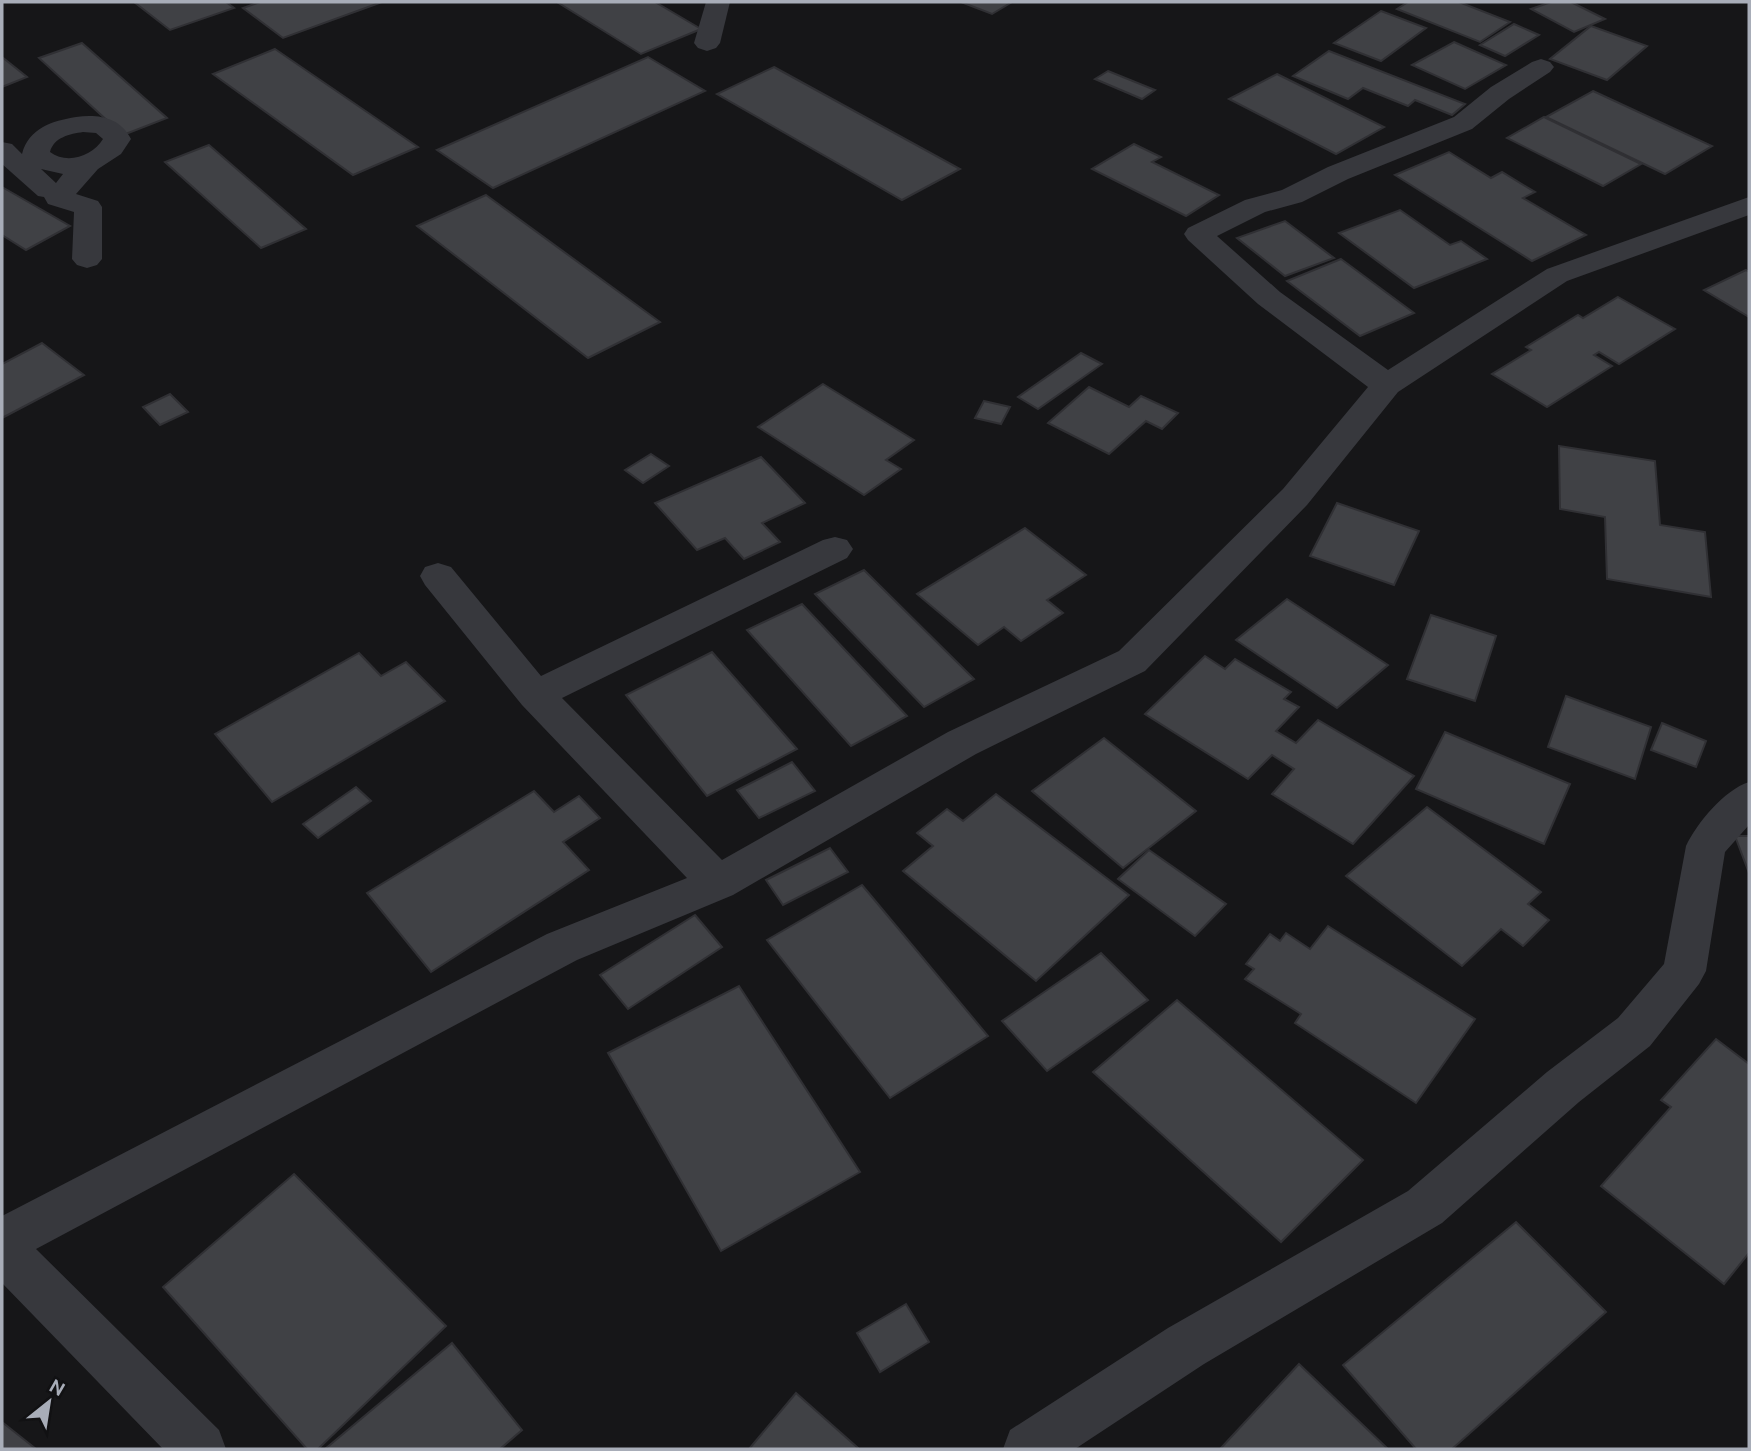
<svg xmlns="http://www.w3.org/2000/svg" width="1751" height="1451" font-family="Ubuntu,sans-serif">
	<style>
		.building { fill: #404145; stroke: #303034; stroke-width: 2 }
		.lines { fill: none; stroke-linecap: round; stroke-linejoin: round }
		.street { fill: #37383d; fill-rule: evenodd }
	</style>
	<rect width="100%" height="100%" fill="#161618"/>
	<g class="building">
		<polygon points="134,2 226,2 234,8 170,30"/>
		<polygon points="260,2 382,2 283,38 243,8"/>
		<polygon points="557,2 655,2 701,29 641,54"/>
		<polygon points="961,2 1012,2 992,14"/>
		<polygon points="1408,2 1459,2 1510,22 1480,42 1397,9"/>
		<polygon points="1551,2 1571,2 1605,19 1574,32 1531,9"/>
		<polygon points="1381,11 1426,28 1381,61 1334,43"/>
		<polygon points="1514,24 1539,35 1505,56 1480,45"/>
		<polygon points="1591,26 1647,46 1607,80 1550,59"/>
		<polygon points="1454,42 1506,65 1465,89 1412,65"/>
		<polygon points="82,43 167,118 123,135 39,58"/>
		<polygon points="275,49 418,147 353,175 213,74"/>
		<polygon points="1329,51 1465,104 1452,115 1415,100 1408,106 1363,88 1348,99 1293,76"/>
		<polygon points="2,57 27,77 2,87"/>
		<polygon points="648,57 705,91 493,188 437,150"/>
		<polygon points="774,67 960,169 902,200 717,94"/>
		<polygon points="1108,71 1155,90 1142,99 1095,79"/>
		<polygon points="1277,74 1384,127 1336,154 1229,99"/>
		<polygon points="1593,91 1712,146 1665,174 1546,117"/>
		<polygon points="1544,117 1641,164 1603,186 1507,138"/>
		<polygon points="1134,144 1161,157 1152,162 1219,195 1186,216 1092,169"/>
		<polygon points="209,145 306,229 261,248 165,162"/>
		<polygon points="1449,152 1491,178 1502,172 1535,192 1523,198 1586,235 1532,261 1395,175"/>
		<polygon points="2,187 70,226 26,250 2,235"/>
		<polygon points="486,195 660,322 588,358 417,226"/>
		<polygon points="1400,210 1450,245 1461,241 1487,259 1414,288 1339,233"/>
		<polygon points="1285,221 1334,258 1285,276 1237,238"/>
		<polygon points="1341,259 1414,313 1360,336 1287,281"/>
		<polygon points="1746,270 1749,272 1749,317 1704,290"/>
		<polygon points="1618,297 1675,329 1619,364 1599,352 1594,355 1612,366 1547,407 1492,374 1531,350 1526,347 1578,315 1583,318"/>
		<polygon points="42,343 84,375 2,418 2,364"/>
		<polygon points="1081,353 1102,364 1038,409 1018,397"/>
		<polygon points="823,384 914,440 886,460 901,469 864,495 758,427"/>
		<polygon points="1089,387 1129,407 1141,396 1178,413 1162,429 1146,421 1109,454 1048,423"/>
		<polygon points="170,394 188,412 160,425 143,407"/>
		<polygon points="984,401 1010,407 1001,424 975,418"/>
		<polygon points="1559,446 1655,461 1660,525 1705,532 1711,597 1607,579 1605,517 1560,509"/>
		<polygon points="651,454 669,466 643,483 625,470"/>
		<polygon points="761,457 805,503 762,523 780,542 744,559 725,538 697,550 655,503"/>
		<polygon points="1337,503 1419,531 1394,585 1310,556"/>
		<polygon points="1025,528 1086,575 1047,600 1063,613 1021,641 1004,627 978,645 917,594"/>
		<polygon points="864,570 974,679 924,707 815,594"/>
		<polygon points="1287,599 1388,665 1337,708 1236,640"/>
		<polygon points="802,604 907,716 851,746 747,630"/>
		<polygon points="1431,615 1496,636 1475,701 1407,679"/>
		<polygon points="712,652 797,749 707,796 626,695"/>
		<polygon points="359,653 381,676 406,662 445,701 272,802 215,734"/>
		<polygon points="1205,656 1225,669 1235,659 1291,692 1284,699 1299,707 1276,731 1296,743 1318,720 1414,776 1353,844 1272,794 1294,769 1272,755 1248,779 1145,714"/>
		<polygon points="1566,696 1651,727 1635,779 1548,747"/>
		<polygon points="1662,723 1706,741 1696,767 1651,750"/>
		<polygon points="1445,732 1570,784 1544,844 1416,789"/>
		<polygon points="1104,738 1196,811 1123,868 1032,791"/>
		<polygon points="792,762 815,791 759,818 737,790"/>
		<polygon points="356,787 371,801 318,838 303,824"/>
		<polygon points="534,791 554,812 579,796 600,818 563,842 589,870 431,972 367,893"/>
		<polygon points="996,794 1129,895 1036,981 903,871 933,846 917,833 947,809 963,821"/>
		<polygon points="1427,807 1541,892 1528,904 1549,920 1523,946 1501,929 1462,966 1346,876"/>
		<polygon points="1735,836 1749,836 1749,873"/>
		<polygon points="830,848 848,872 783,905 766,880"/>
		<polygon points="1149,850 1226,904 1195,936 1118,879"/>
		<polygon points="862,885 988,1036 890,1098 767,940"/>
		<polygon points="695,915 722,947 628,1009 600,975"/>
		<polygon points="1328,926 1475,1019 1416,1103 1295,1023 1301,1014 1245,979 1254,969 1246,964 1270,934 1280,941 1286,933 1310,949"/>
		<polygon points="1101,953 1148,1000 1047,1071 1002,1021"/>
		<polygon points="739,986 860,1172 721,1251 608,1053"/>
		<polygon points="1177,1000 1363,1160 1281,1242 1093,1072"/>
		<polygon points="1716,1039 1749,1064 1749,1253 1724,1284 1601,1186 1671,1107 1661,1100"/>
		<polygon points="294,1174 446,1326 318,1449 307,1449 163,1287"/>
		<polygon points="1516,1222 1606,1312 1452,1449 1416,1449 1343,1365"/>
		<polygon points="906,1304 929,1342 880,1372 857,1333"/>
		<polygon points="452,1343 522,1430 500,1449 325,1449"/>
		<polygon points="1299,1364 1388,1449 1220,1449"/>
		<polygon points="796,1393 858,1448 858,1449 749,1449"/>
		<polygon points="2,1422 36,1449 2,1449"/>
	</g>
	<g class="lines">
		<g class="street">
			<polygon points="706,2 730,2 720,43 716,48 707,51 698,48 694,43"/>
			<polygon points="1541,59 1550,62 1554,67 1550,72 1509,99 1472,129 1348,179 1302,202 1265,212 1217,236 1280,292 1388,370 1547,269 1749,197 1749,215 1567,281 1398,392 1307,505 1145,671 976,754 733,895 577,960 36,1249 219,1430 226,1449 163,1449 2,1283 2,1216 547,934 687,878 522,705 425,585 420,576 425,567 438,563 451,567 541,676 823,540 835,537 847,540 853,549 847,558 562,698 722,860 948,732 1119,651 1283,489 1368,387 1258,304 1188,240 1184,234 1188,228 1245,200 1282,190 1328,167 1454,117 1491,87 1532,62"/>
			<path d="M 76,117 C 98,114 120,117 131,139 L 121,154 L 98,169 L 76,194 L 98,201 L 102,207 L 102,259 L 97,265 L 87,268 L 77,265 L 72,259 L 74,212 L 48,204 L 44,197 L 38,196 L 2,164 L 2,142 L 12,144 L 22,154 C 29,128 52,121 76,117 ZM 83,132 L 96,133 L 103,139 C 93,156 67,165 50,152 C 54,137 70,134 83,132 ZM 41,169 L 63,174 L 56,183 Z"/>
			<path d="M 1749,782 L 1749,825 L 1725,852 L 1706,971 L 1699,984 L 1650,1046 L 1579,1102 L 1442,1223 L 1204,1364 L 1075,1449 L 1003,1449 L 1010,1430 L 1168,1328 L 1408,1191 L 1547,1072 L 1618,1018 L 1664,964 L 1686,846 C 1697,823 1724,790 1749,782 Z"/>
		</g>
	</g>
	<rect width="1751" height="1451" fill="none" stroke="#a8adb8" stroke-width="7"/>
	<g transform="translate(49 1402) rotate(30)" stroke="#111113" stroke-width="5" paint-order="stroke">
	<path d="M0-5L12 26L0 18L-12 26Z" fill="#a8adb8"/>
	<text y="-10" font-size="19" font-weight="bold" text-anchor="middle" fill="#a8adb8">N</text>
	</g>
</svg>
